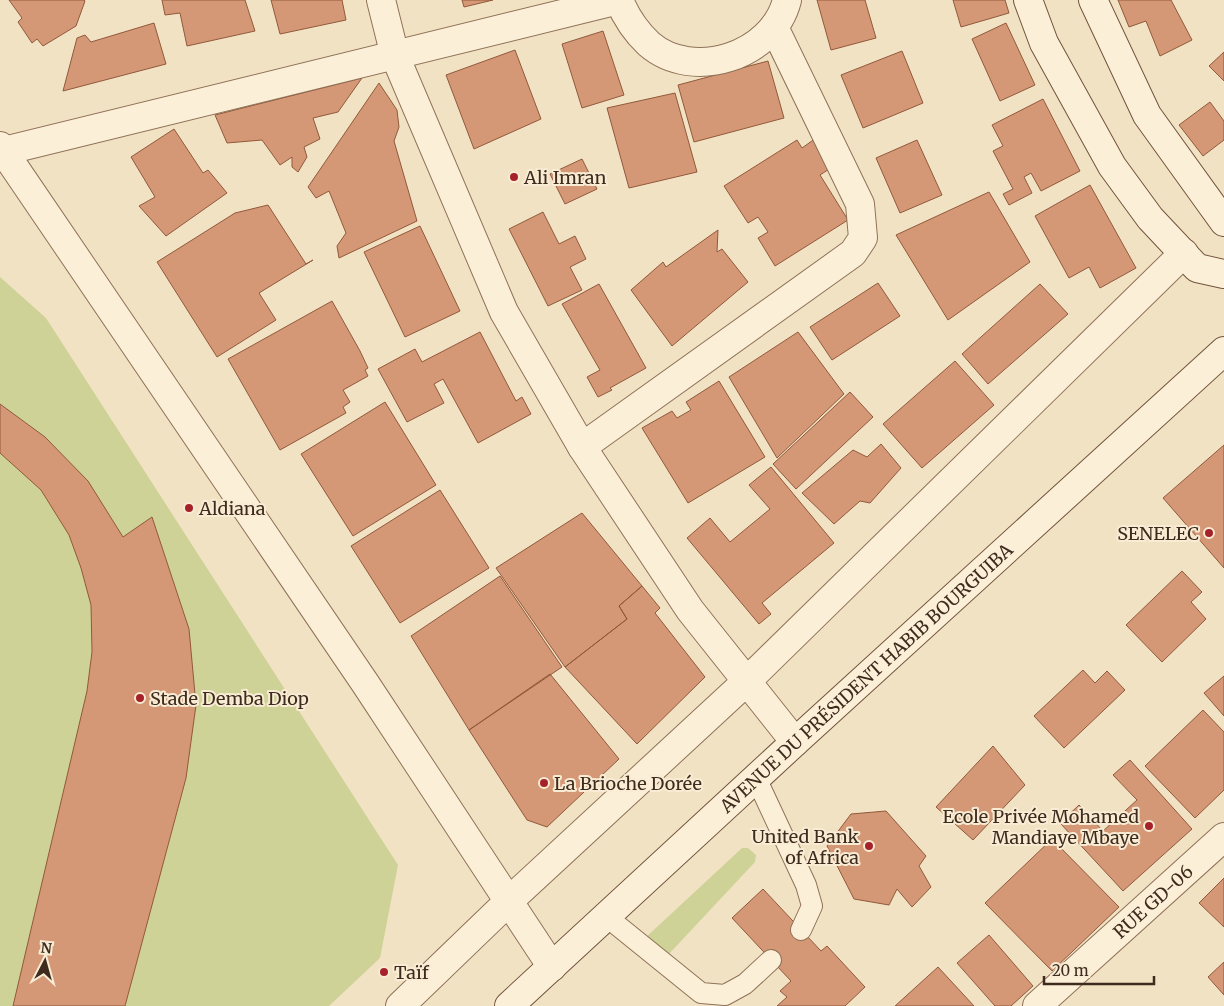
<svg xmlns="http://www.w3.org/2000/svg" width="1224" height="1006" viewBox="0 0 1224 1006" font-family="Merriweather,serif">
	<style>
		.garden { fill: #ced296 }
		.building { fill: #d49876; stroke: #91593b }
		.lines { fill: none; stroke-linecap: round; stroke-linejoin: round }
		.lane-casing { stroke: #8f7258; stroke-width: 22 }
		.street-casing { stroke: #8f7258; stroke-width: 30 }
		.secondary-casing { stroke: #71533b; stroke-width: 30 }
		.lane { stroke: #fcefd8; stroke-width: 20 }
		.street { stroke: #fcefd8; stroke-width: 28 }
		.secondary { stroke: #fcefd8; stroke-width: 28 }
		.poi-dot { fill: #a5222a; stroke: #f9ecd4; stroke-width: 2 }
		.labels { text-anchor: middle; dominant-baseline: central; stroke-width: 4; stroke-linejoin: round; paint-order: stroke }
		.poi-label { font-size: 18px; fill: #3e2b1d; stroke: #f9ecd4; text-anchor: start }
		.street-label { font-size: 18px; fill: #3e2b1d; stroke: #f9ecd4 }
	</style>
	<rect width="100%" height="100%" fill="#f2e2c4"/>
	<path class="garden" d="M 0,277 L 46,318 L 398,865 L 380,958 L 329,1006 L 0,1006 Z
		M 742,848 L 748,848 L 756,855 L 755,862 L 668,955 L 644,939 Z"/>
	<path class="building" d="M 9,0 L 84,0 L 85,1 L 76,26 L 43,46 L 37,39 L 32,43 L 18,22 L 22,18 Z
		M 162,0 L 245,0 L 255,31 L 187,46 L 180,13 L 165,15 Z
		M 271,0 L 342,0 L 346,20 L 280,34 Z
		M 462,0 L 493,0 L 464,7 Z
		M 817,0 L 865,0 L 876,38 L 831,50 Z
		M 953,0 L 1005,0 L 1009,13 L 961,27 Z
		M 1118,0 L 1171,0 L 1192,40 L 1160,56 L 1146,21 L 1129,27 Z
		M 154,23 L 166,64 L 63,91 L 77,38 L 85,35 L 91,42 Z
		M 1006,23 L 1035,85 L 1000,101 L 972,39 Z
		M 603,31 L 624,95 L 582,108 L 562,44 Z
		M 515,50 L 541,119 L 474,149 L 446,75 Z
		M 902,51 L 923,103 L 863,128 L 841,75 Z
		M 1224,52 L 1224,81 L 1209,66 Z
		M 768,61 L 784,118 L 694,142 L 678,85 Z
		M 362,78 L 338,112 L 313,118 L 320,139 L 304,147 L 307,157 L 298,172 L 292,167 L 292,157 L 280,165 L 262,140 L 227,143 L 215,115 Z
		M 379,83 L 397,110 L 399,127 L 394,141 L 417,221 L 339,258 L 337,246 L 346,233 L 329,191 L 316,198 L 308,187 Z
		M 675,93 L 697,172 L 629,188 L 607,108 Z
		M 1043,99 L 1080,171 L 1041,191 L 1031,173 L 1024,177 L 1032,193 L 1009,205 L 1003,194 L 1013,189 L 993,151 L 1003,146 L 992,125 Z
		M 1210,102 L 1224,121 L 1224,140 L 1203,156 L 1179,125 Z
		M 174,129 L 203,173 L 208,170 L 227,193 L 166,236 L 139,206 L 155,197 L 131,157 Z
		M 816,138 L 834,166 L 820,175 L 848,220 L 775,266 L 758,238 L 768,232 L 758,217 L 748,223 L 724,186 L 797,140 L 802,148 Z
		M 917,140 L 942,195 L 900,213 L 876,158 Z
		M 582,159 L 597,189 L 565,204 L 550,174 Z
		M 1090,185 L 1136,268 L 1100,288 L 1089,267 L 1069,278 L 1035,216 Z
		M 989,192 L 1030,262 L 948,320 L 896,235 Z
		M 268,205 L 306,264 L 313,260 L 259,293 L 276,320 L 217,357 L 157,262 L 235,213 Z
		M 543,212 L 559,244 L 575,236 L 586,259 L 570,267 L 582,290 L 548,306 L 509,229 Z
		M 420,226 L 460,311 L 405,337 L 364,252 Z
		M 718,230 L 717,252 L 722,249 L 748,282 L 672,346 L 631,290 L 663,262 L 666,267 Z
		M 878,283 L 900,316 L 832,360 L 810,327 Z
		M 599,284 L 646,368 L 610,388 L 612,390 L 598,397 L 587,377 L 600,370 L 562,304 Z
		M 1040,284 L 1068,314 L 988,384 L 962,354 Z
		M 332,301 L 360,351 L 368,368 L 365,370 L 368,376 L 343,390 L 350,402 L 343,407 L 346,413 L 280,450 L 228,359 Z
		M 480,332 L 516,401 L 522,397 L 531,414 L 478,443 L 443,379 L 434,384 L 444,403 L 407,422 L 378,369 L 415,349 L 422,362 Z
		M 798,332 L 844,394 L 777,458 L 729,377 Z
		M 955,361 L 994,405 L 922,468 L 883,424 Z
		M 719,381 L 765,457 L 688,503 L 642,428 L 672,411 L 677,418 L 691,410 L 686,402 Z
		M 850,392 L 873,417 L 796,489 L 773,464 Z
		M 385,402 L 436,485 L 353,536 L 301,454 Z
		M 0,404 L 45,437 L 88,481 L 123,537 L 152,517 L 189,629 L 196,705 L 186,778 L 125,1006 L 13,1006 L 87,691 L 92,652 L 91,605 L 81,568 L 69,535 L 41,490 L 0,453 Z
		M 881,444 L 901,468 L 870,503 L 860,501 L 834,524 L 802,493 L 853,450 L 867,457 Z
		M 1224,445 L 1224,568 L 1163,498 Z
		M 771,467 L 834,543 L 762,603 L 771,614 L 759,624 L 687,538 L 710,518 L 730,542 L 770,509 L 749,485 Z
		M 440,490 L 489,568 L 400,623 L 351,546 Z
		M 582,513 L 642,586 L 619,606 L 627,619 L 565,667 L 496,568 Z
		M 1182,571 L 1202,592 L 1191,602 L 1206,619 L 1162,662 L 1126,625 Z
		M 500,576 L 562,667 L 469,730 L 411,636 Z
		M 642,586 L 660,608 L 655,613 L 705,677 L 637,744 L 565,667 L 627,619 L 619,606 Z
		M 1083,670 L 1095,683 L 1107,671 L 1125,690 L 1064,748 L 1034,716 Z
		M 550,674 L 619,759 L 547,827 L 527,820 L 469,730 Z
		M 1224,676 L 1224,716 L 1204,693 Z
		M 1203,710 L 1224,732 L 1224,790 L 1195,818 L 1145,766 Z
		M 993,746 L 1025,785 L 973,840 L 936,807 Z
		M 1130,760 L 1192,829 L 1123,891 L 1060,823 L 1079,805 L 1103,831 L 1137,800 L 1113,775 Z
		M 886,811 L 926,856 L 919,866 L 931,887 L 912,907 L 897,889 L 889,905 L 854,899 L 827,846 L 851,814 Z
		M 1052,839 L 1119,907 L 1052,971 L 985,903 Z
		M 1224,878 L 1224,927 L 1199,903 Z
		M 763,889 L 821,951 L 827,946 L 865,987 L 845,1006 L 777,1006 L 787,997 L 780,991 L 791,981 L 732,918 Z
		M 989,935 L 1033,986 L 1011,1006 L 995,1006 L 957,963 Z
		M 1224,962 L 1224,995 L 1208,977 Z
		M 938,967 L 974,1006 L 895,1006 Z"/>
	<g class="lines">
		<defs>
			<path id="lane" d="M 756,778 L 806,885 L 812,906 L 801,930
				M 607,917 L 701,993 L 725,995 L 745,984 L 771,960"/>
			<g id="street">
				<path d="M 381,0 L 395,56 L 504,312 L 582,447 L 690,610 L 795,742"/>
				<path d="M 619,0 C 626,17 635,31 649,44 C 693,82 773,56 787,0"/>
				<path d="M 0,146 L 365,683 L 552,967"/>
				<path d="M 0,152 L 619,0"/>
				<path d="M 582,447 L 853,253 L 863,238 L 860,204 L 774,27"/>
				<path d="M 400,1006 L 509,901 L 747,681 L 1184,253"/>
				<path id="s1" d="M 1037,1006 L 1224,837"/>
			</g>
			<g id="secondary">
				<path d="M 1028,0 L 1044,43 L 1112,166 L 1150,218 L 1197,268 L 1224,274"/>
				<path d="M 1093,0 L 1147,115 L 1224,222"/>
				<path id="s2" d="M 509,1006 L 795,742 L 1224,351"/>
			</g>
		</defs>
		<use href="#lane" class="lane-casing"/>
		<use href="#street" class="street-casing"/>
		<use href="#secondary" class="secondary-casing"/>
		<use href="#lane" class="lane"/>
		<use href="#street" class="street"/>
		<use href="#secondary" class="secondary"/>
	</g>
	<g class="poi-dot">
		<circle cx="514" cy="177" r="5"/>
		<circle cx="189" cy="508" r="5"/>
		<circle cx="1209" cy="533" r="5"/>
		<circle cx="140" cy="698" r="5"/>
		<circle cx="544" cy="783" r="5"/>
		<circle cx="1149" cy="826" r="5"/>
		<circle cx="869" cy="846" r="5"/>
		<circle cx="384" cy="972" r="5"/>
	</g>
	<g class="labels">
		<g class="poi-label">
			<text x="524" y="177">Ali Imran</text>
			<text x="199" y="508">Aldiana</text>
			<text x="1199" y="533" text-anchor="end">SENELEC</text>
			<text x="150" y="698">Stade Demba Diop</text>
			<text x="554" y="783">La Brioche Dorée</text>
			<text x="1139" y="816" text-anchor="end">Ecole Privée Mohamed<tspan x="1139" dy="21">Mandiaye Mbaye</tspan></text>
			<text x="859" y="836" text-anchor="end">United Bank<tspan x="859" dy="21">of Africa</tspan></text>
			<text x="394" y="972">Taïf</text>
		</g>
		<g class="street-label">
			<text stroke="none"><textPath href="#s2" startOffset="485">AVENUE DU PRÉSIDENT HABIB BOURGUIBA</textPath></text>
			<text stroke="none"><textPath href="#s1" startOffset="156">RUE GD-06</textPath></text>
		</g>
	</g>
	<g transform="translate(45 961) rotate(6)" stroke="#f9ecd4" stroke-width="4" paint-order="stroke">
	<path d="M0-4L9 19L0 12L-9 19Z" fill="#3e2b1d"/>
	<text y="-8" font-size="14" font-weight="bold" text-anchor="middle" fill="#3e2b1d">N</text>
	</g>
	<path d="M1044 976v8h110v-8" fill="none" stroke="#3e2b1d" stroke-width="2.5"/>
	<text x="1052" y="976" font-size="15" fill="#3e2b1d" stroke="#f9ecd4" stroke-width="4" paint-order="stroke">20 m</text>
</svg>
